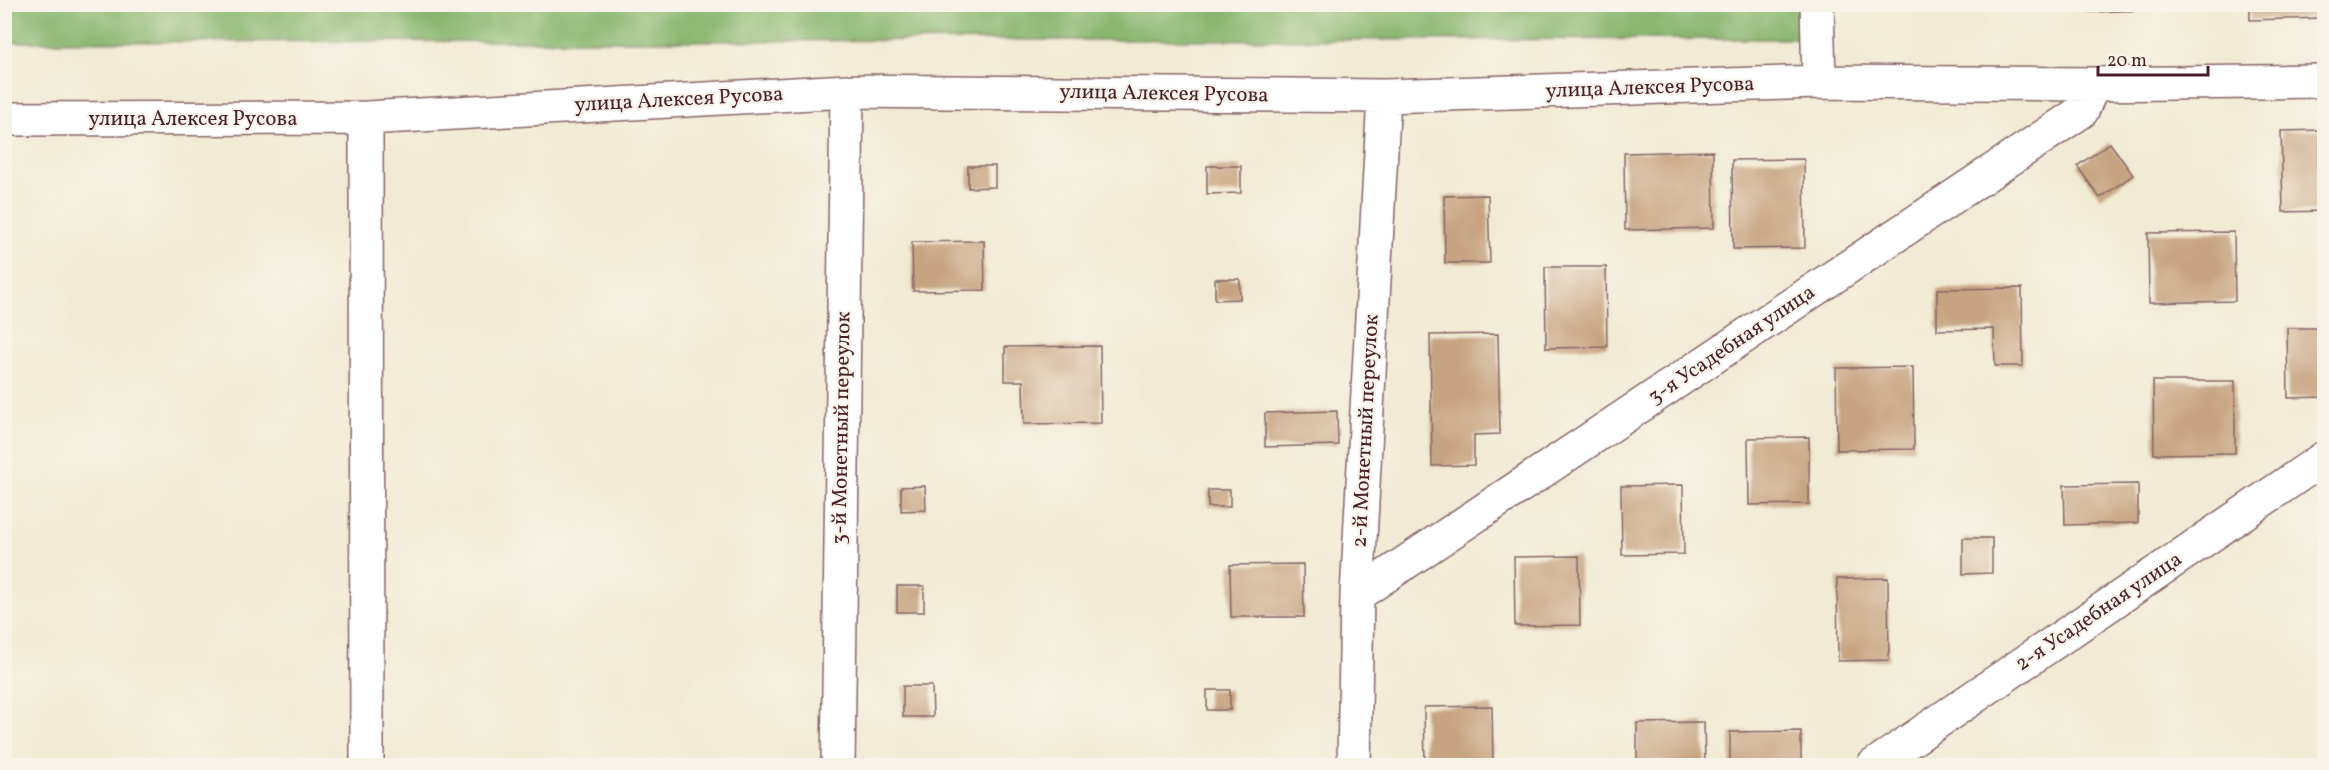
<svg xmlns="http://www.w3.org/2000/svg" width="2329" height="770" viewBox="0 0 2329 770" font-family="Vollkorn,serif">
	<style>
		.forest { fill: #8ab66e; stroke: #6a6a4c; stroke-width: 1.5 }
		.building { fill: #c7a481 }
		.lines { fill: none; stroke-linecap: round; stroke-linejoin: round }
		.minor-casing { stroke: #846666; stroke-width: 36 }
		.minor { stroke: #fff; stroke-width: 33 }
		.labels { text-anchor: middle; dominant-baseline: central; stroke-width: 4.5; stroke-linejoin: round; paint-order: stroke }
		.street-label { font-size: 21px; fill: #4a1f2b; stroke: #f7f3e8 }
	</style>
	<rect width="100%" height="100%" fill="#f7f3e8"/>
	<filter id="ink" filterUnits="userSpaceOnUse"><feTurbulence type="fractalNoise" baseFrequency=".0167" numOctaves="2"/><feDisplacementMap in="SourceGraphic" scale="12" xChannelSelector="R" yChannelSelector="G"/><feConvolveMatrix kernelMatrix="1 2 1 2 8 2 1 2 1" color-interpolation-filters="sRGB"/></filter>
	<filter id="wash" filterUnits="userSpaceOnUse"><feTurbulence type="fractalNoise" baseFrequency=".008" numOctaves="4" result="noise"/><feDisplacementMap in="SourceGraphic" scale="24" xChannelSelector="R" yChannelSelector="G"/><feGaussianBlur stdDeviation="1.35" result="paint"/><feColorMatrix in="noise" values="0 0 0 0 0 0 0 0 0 0 0 0 0 0 0 0 0 1.4 0 .05"/><feComposite in="paint" operator="in"/></filter>
	<g filter="url(#wash)">
		<rect width="100%" height="100%" fill="#f1ead4"/>
		<path class="forest" d="M 1800,4 L 1803,39 L 5,42 L 4,5 Z"/>
		<g id="blocks">
			<path class="building" d="M 2089,4 L 2151,4 L 2151,10 L 2089,12 Z
				M 2250,4 L 2324,4 L 2324,18 L 2250,20 Z
				M 2324,130 L 2324,211 L 2283,212 L 2281,131 Z
				M 2110,143 L 2133,175 L 2100,198 L 2077,166 Z
				M 1713,151 L 1714,228 L 1625,230 L 1624,153 Z
				M 1804,159 L 1805,248 L 1733,249 L 1732,160 Z
				M 968,166 L 995,166 L 995,187 L 968,188 Z
				M 1207,166 L 1241,166 L 1241,193 L 1207,194 Z
				M 1488,195 L 1490,263 L 1445,263 L 1444,196 Z
				M 2234,232 L 2235,301 L 2149,303 L 2148,233 Z
				M 984,241 L 985,290 L 913,291 L 912,242 Z
				M 1545,267 L 1606,267 L 1607,347 L 1546,348 Z
				M 1215,279 L 1240,279 L 1240,299 L 1215,300 Z
				M 2022,288 L 2023,366 L 1995,366 L 1994,329 L 1937,330 L 1937,289 Z
				M 2287,328 L 2324,328 L 2324,397 L 2288,398 Z
				M 1498,334 L 1500,434 L 1474,435 L 1474,465 L 1432,466 L 1430,335 Z
				M 1100,346 L 1101,423 L 1024,424 L 1023,381 L 1005,381 L 1005,347 Z
				M 1913,367 L 1914,449 L 1837,450 L 1836,368 Z
				M 2153,381 L 2235,381 L 2235,453 L 2154,454 Z
				M 1337,411 L 1338,445 L 1265,447 L 1265,413 Z
				M 1809,437 L 1809,504 L 1749,505 L 1748,438 Z
				M 2138,484 L 2138,523 L 2065,525 L 2064,485 Z
				M 1683,485 L 1684,554 L 1622,555 L 1621,486 Z
				M 925,486 L 926,510 L 901,511 L 901,487 Z
				M 1208,490 L 1230,490 L 1230,507 L 1208,507 Z
				M 1963,538 L 1992,538 L 1992,573 L 1963,574 Z
				M 1579,556 L 1580,625 L 1515,626 L 1514,557 Z
				M 1303,564 L 1304,617 L 1231,617 L 1230,565 Z
				M 1888,578 L 1889,660 L 1838,661 L 1837,579 Z
				M 897,586 L 924,586 L 924,612 L 897,612 Z
				M 903,686 L 932,686 L 933,717 L 903,717 Z
				M 1207,690 L 1230,690 L 1230,710 L 1207,710 Z
				M 1492,706 L 1493,765 L 1425,765 L 1424,707 Z
				M 1704,722 L 1705,765 L 1661,765 L 1661,761 L 1637,761 L 1637,723 Z
				M 1801,731 L 1801,765 L 1730,765 L 1730,732 Z"/>
		</g>
	</g>
	<g filter="url(#ink)">
		<use href="#blocks" fill-opacity="0" stroke="#846666" stroke-width="1.5"/>
		<g class="lines">
			<defs>
				<path id="minor" d="M 1817,4 L 1819,82
					M 366,118 L 367,766
					M 4,119 L 366,118 L 847,91 L 1384,96 L 1819,82 L 2093,84 L 2324,81
					M 1357,595 L 2082,111 L 2093,84
					M 838,766 L 847,91
					M 1354,766 L 1357,595 L 1384,96
					M 1873,766 L 2324,458"/>
			</defs>
			<use href="#minor" class="minor-casing"/>
			<use href="#minor" class="minor"/>
		</g>
	</g>
	<g class="labels">
		<g class="street-label">
			<text transform="translate(1650 88) rotate(-2)">улица Алексея Русова</text>
			<text transform="translate(1164 94) rotate(1)">улица Алексея Русова</text>
			<text transform="translate(679 100) rotate(-3)">улица Алексея Русова</text>
			<text x="193" y="119">улица Алексея Русова</text>
			<text transform="translate(1732 345) rotate(-34)">3-я Усадебная улица</text>
			<text transform="translate(842 428) rotate(-89)">3-й Монетный переулок</text>
			<text transform="translate(1366 431) rotate(-87)">2-й Монетный переулок</text>
			<text transform="translate(2099 612) rotate(-34)">2-я Усадебная улица</text>
		</g>
	</g>
	<rect width="2329" height="770" fill="none" stroke="#f7f3e8" stroke-width="24"/>
	<path d="M2098 66v9h110v-9" fill="none" stroke="#4a1f2b" stroke-width="3"/>
	<text x="2107" y="66" font-size="18" fill="#4a1f2b" stroke="#f7f3e8" stroke-width="4.5" paint-order="stroke">20 m</text>
</svg>
